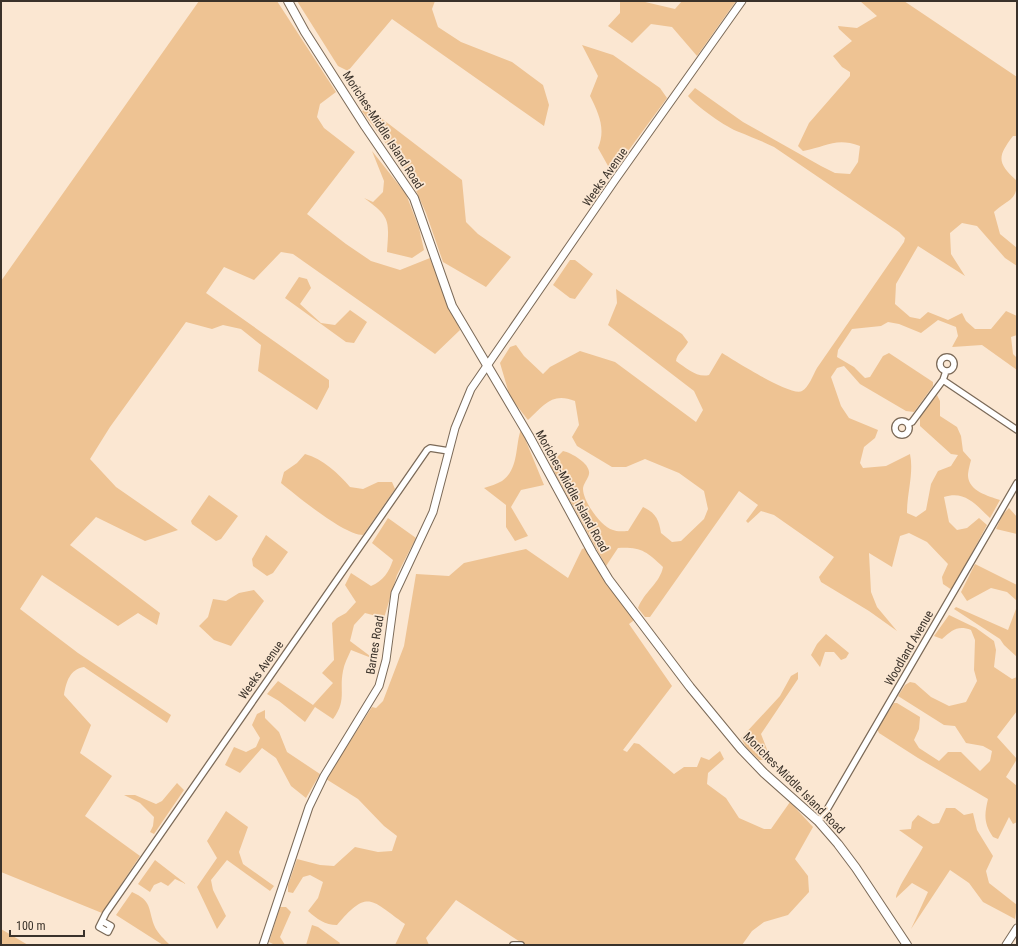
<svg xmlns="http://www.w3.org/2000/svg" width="1018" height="946" viewBox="0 0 1018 946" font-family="'Roboto Condensed',sans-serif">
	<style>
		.green { fill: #eec393 }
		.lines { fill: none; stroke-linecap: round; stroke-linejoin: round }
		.minor-casing { stroke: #7b6a58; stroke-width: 8 }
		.tertiary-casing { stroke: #7b6a58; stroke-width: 9 }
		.secondary-casing { stroke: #7b6a58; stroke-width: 10 }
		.minor { stroke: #fff; stroke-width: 5.5 }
		.tertiary { stroke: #fff; stroke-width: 7 }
		.secondary { stroke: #fff; stroke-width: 8 }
		.labels { text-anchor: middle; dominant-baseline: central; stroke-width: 3.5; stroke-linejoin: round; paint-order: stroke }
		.street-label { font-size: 12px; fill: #3a322a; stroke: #fbe7d2 }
	</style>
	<rect width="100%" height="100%" fill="#fbe7d2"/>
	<path class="green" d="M 199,1 L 277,1 L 336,92 L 320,104 L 317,117 L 324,128 L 355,152 L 307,214 L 346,244 L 371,261 L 400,270 L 430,258 L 460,330 L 435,354 L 293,254 L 281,252 L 254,280 L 224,267 L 206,293 L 329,380 L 329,387 L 317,410 L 258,371 L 261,345 L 241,329 L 223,325 L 212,329 L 186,322 L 110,427 L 90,459 L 116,487 L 178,530 L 145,541 L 96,517 L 70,545 L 160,613 L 157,625 L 138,613 L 118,626 L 42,575 L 20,609 L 78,653 L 171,715 L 167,723 L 84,667 C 70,669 66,682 64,695 L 91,725 L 80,753 L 112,776 L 85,816 L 140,856 L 102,913 L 1,872 L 1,281 Z
		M 297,1 L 435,1 L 432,9 L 438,27 L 461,42 L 512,62 L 543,85 L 549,105 L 544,126 L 392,19 L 348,71 L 338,66 Z
		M 620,1 L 641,1 L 675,9 L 682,1 L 736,1 L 697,56 L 672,27 L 651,24 L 632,43 L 608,26 L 620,13 Z
		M 860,1 L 904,1 L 1017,77 L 1017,136 L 1013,136 C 997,157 997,163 1017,181 C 1017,201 1008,199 994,212 L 1000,234 L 1017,248 L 1017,266 L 1005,258 L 977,226 L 962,223 L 950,233 L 951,254 L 965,276 L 918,246 L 896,284 L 895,304 L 910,317 L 920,319 L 928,312 L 948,320 L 962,313 L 966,321 L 975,329 L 991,329 L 1006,311 L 1017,316 L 1017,335 L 1011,337 L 1013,354 L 1017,358 L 1017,370 L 982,345 L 952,347 L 958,336 L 956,327 L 938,320 L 921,333 L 899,324 L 888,322 L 881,326 L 852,329 L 838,350 L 837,357 L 854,367 L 865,378 L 870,377 L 883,356 L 889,353 L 933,382 L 933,386 L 914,412 L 906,411 L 860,384 L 844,366 L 837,368 L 831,377 L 841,406 L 849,418 L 878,430 L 875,438 L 864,447 L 860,463 L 863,468 L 886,466 L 910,454 C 914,473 907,493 907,513 L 916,517 L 926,510 L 931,484 L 938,471 L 951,466 L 958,455 L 951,454 L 920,426 L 920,417 L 937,395 L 940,401 L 940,416 L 957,427 L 961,436 L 963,451 L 971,460 C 970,464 968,471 968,476 C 969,491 988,496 1000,500 L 990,518 C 976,505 965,490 944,497 L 949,522 L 957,530 L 967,528 L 979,518 L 987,525 L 952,590 L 943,584 L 942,577 L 948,564 L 927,542 L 909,533 L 900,536 L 892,567 L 869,553 L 871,592 L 877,607 L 897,631 L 869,611 L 821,582 L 819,577 L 834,557 L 774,515 L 761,511 L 748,523 L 746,521 L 758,505 L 739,491 L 650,617 L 645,617 L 638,608 C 644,592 660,583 663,567 C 646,551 641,547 618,548 L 606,566 L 551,466 L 552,462 L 563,451 C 572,453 591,464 589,474 C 588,479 583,484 583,489 C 583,501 601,527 613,530 C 617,532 624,531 628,531 L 643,507 C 656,513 659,520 661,533 L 672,542 L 681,541 L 704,519 L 708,509 L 704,491 L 679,473 L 645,459 L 626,467 L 612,467 L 577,446 L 572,437 L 579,425 L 575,401 C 552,392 544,405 528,420 L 510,397 L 500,363 L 510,347 L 516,345 L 524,356 L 543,374 L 550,367 L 580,351 L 615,362 L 696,422 L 703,410 L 694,391 L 608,325 L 617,303 L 616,289 L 682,334 L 688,342 C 684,350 677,353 676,361 C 686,368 697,378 709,375 L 722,353 C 734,360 791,397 802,391 C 809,387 813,375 817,368 L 904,242 L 905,238 L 899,232 L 774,147 C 762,141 751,137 739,132 C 727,128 696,106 688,96 L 695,88 L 743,122 L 821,166 L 835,173 L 850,174 L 858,162 L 860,146 C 835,137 827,147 803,151 L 798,146 L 809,123 L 850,76 L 850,72 L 842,67 L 833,56 L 852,41 L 839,29 L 838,26 L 857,28 L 877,16 Z
		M 582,45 L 613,55 L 660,88 L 667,98 L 612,173 L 598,148 C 606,129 599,114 590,96 L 598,76 Z
		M 368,108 L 462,180 L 466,222 L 478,234 L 511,257 L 486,287 L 443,262 L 426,213 L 409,175 L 362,111 Z
		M 372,151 L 406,194 L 419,228 L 424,250 L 412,258 L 387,252 C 389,221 391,217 364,198 L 373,202 L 383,192 L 384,181 Z
		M 570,260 L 575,260 L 593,274 L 575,299 L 570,298 L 553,285 Z
		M 299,277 L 307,279 L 311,288 L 300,304 L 321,323 L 335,325 L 350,310 L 367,322 L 354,343 L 346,342 L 285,298 Z
		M 521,429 L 544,485 L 521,490 L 511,507 L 528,536 L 515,541 L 506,527 L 506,505 L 484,488 C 490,486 497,484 502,481 C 519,469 515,446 521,429 Z
		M 305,454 C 323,459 338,473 350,487 L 363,489 L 378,482 L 392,482 L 395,489 L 363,535 C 344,535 297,496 281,483 L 284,472 L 297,463 Z
		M 209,495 L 238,516 L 221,539 L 216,541 L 192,524 L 191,521 Z
		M 1009,508 L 1017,517 L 1017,534 L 996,529 L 1003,514 Z
		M 388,518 L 416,538 L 397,575 L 384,618 L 365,613 L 354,625 L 350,641 L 374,659 L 351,650 C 348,657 344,664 343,671 C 339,691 347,700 333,719 L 315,707 L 305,722 L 279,701 L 267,694 L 278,681 L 313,705 L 333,683 L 322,673 L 334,660 L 332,623 L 337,618 L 346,613 L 356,602 L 345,585 L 351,573 L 371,586 C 383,581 389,572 393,560 L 372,543 Z
		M 266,535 L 288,552 L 273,573 L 267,576 L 253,566 L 252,559 Z
		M 585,548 L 607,585 L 633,615 L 633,621 L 629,624 L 672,686 L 623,750 L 627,752 L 634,743 L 639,744 L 674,774 L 684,767 L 697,767 L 701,757 L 709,760 L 720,751 L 724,759 L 708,773 L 707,784 L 726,798 L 739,818 L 764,829 L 771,829 L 790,802 L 813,827 L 795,859 L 808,876 L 809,892 L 788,915 L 764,922 L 752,931 L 742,945 L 525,945 L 456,900 L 426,938 L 429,945 L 395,945 L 405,924 C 371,900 368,888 337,925 C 325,925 317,919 308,911 L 318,898 L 323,882 L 310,875 L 303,877 L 293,893 L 288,892 L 288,885 L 297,859 L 320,865 L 334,866 L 355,847 L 378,852 L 392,851 L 397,836 L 384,826 L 358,799 L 326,779 L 372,707 L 376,708 L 383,701 L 404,646 L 416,574 L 449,576 L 464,563 L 526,549 L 568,578 L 582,549 Z
		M 975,564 L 1017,585 L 1017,657 L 1004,645 L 1000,639 L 954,609 L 956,607 L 1008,630 L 1016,609 L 1016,600 L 1007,592 L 991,588 L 967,601 L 961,592 Z
		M 254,590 L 264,601 L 231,646 L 214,640 L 199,626 L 208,617 L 213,599 L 226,601 L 239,593 Z
		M 949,615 L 976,628 L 994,641 L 996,650 L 994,667 L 1012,679 L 1017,677 L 1017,711 L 997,737 L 1017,759 L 1006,777 L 1017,786 L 1017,822 L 1013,824 L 1009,817 L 998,839 L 993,837 C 984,823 984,816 988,799 L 918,758 L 879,733 L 877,729 L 894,703 L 897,703 L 920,717 L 919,729 L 914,740 L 919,748 L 939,761 L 948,752 L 961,752 L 980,771 L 990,761 L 992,751 L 983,746 L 966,743 L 955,726 L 944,725 L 898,696 L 905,685 L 910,682 L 915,683 L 931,697 L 949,706 L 966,702 L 977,681 L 974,670 L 975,640 L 971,630 C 958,625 952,630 942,639 L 934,636 Z
		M 826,634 L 849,653 L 846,658 L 841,660 L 834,652 L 825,652 L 820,667 L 811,655 L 817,644 Z
		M 798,672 L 798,679 L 761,734 L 771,760 L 759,760 L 746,747 L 741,738 L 780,696 L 791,676 Z
		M 265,710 L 265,718 L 279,732 L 287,752 L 320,774 L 306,798 L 291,786 L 276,758 L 262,748 L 240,773 L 225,765 L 234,747 L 246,752 L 256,747 L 260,738 L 252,725 L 257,714 Z
		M 177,783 L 184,790 L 154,834 L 150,832 L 153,826 L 154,817 L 140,803 L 124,795 L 135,795 L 156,804 L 162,801 Z
		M 946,808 L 955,808 L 964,815 L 973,813 L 977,830 L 993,856 L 986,871 L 989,883 L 1017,905 L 1015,919 L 983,902 L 969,883 L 950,870 L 911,929 L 928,892 L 912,883 L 896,898 C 896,889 917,859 923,847 L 899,830 L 911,829 L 912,822 L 918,815 L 933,824 L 939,823 Z
		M 226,811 L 248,827 L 239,852 L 243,864 L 274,886 L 270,891 L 227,860 L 211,880 L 213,890 L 226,916 L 217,929 L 197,887 L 217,858 L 207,841 Z
		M 155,860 L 186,884 L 175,879 L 168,886 L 161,882 L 154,885 L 150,892 L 138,884 Z
		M 132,892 C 152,901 148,908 154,925 C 157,933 165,940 170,945 L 163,945 L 116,915 Z
		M 280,907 L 286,907 L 291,912 L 280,937 L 285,945 L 275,945 L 269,942 Z
		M 312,925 L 318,927 L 340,943 L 339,945 L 306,945 Z
		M 1,929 L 28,945 L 1,945 Z"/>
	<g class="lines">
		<defs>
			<path id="minor" d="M940 364a7 7 0 1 1 14 0a7 7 0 1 1-14 0Z
				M 943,380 L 1017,430
				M895 428a7 7 0 1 1 14 0a7 7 0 1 1-14 0Z
				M 908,424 L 912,422 L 943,380 L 946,371
				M 818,821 L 825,813 L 1017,483
				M 102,921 L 111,926 L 108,932 L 99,927 L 106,913 L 427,450 L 430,448 L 449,451
				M 513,945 L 521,945"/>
			<path id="tertiary" d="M 263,945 L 309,807 L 324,776 L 379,686 L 386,660 L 395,593 L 433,512 L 455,428 L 471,389 L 615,180 L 742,1
				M 1006,945 L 1017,928"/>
			<path id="secondary" d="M 288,1 L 305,32 L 365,126 L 414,198 L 452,306 L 529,436 L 592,552 L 609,580 L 690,687 L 741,749 L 764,773 L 818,821 L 838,844 L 856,868 L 907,945"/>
		</defs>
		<use href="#minor" class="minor-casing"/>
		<use href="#tertiary" class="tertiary-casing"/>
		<use href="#secondary" class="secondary-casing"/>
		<use href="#minor" class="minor"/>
		<use href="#tertiary" class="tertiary"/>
		<use href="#secondary" class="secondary"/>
	</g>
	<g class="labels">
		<g class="street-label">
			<text transform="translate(383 130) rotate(57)">Moriches-Middle Island Road</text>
			<text transform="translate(605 177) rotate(-55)">Weeks Avenue</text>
			<text transform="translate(572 491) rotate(61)">Moriches-Middle Island Road</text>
			<text transform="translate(375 645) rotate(-81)">Barnes Road</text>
			<text transform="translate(909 648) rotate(-60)">Woodland Avenue</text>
			<text transform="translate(261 670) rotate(-55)">Weeks Avenue</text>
			<text transform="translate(794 783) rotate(45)">Moriches-Middle Island Road</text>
		</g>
	</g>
	<rect width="1018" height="946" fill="none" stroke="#3a322a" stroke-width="4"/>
	<path d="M10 930v6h74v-6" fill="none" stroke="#3a322a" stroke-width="2"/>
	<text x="16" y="930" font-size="12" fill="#3a322a" stroke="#fbe7d2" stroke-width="3" paint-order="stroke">100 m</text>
</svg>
